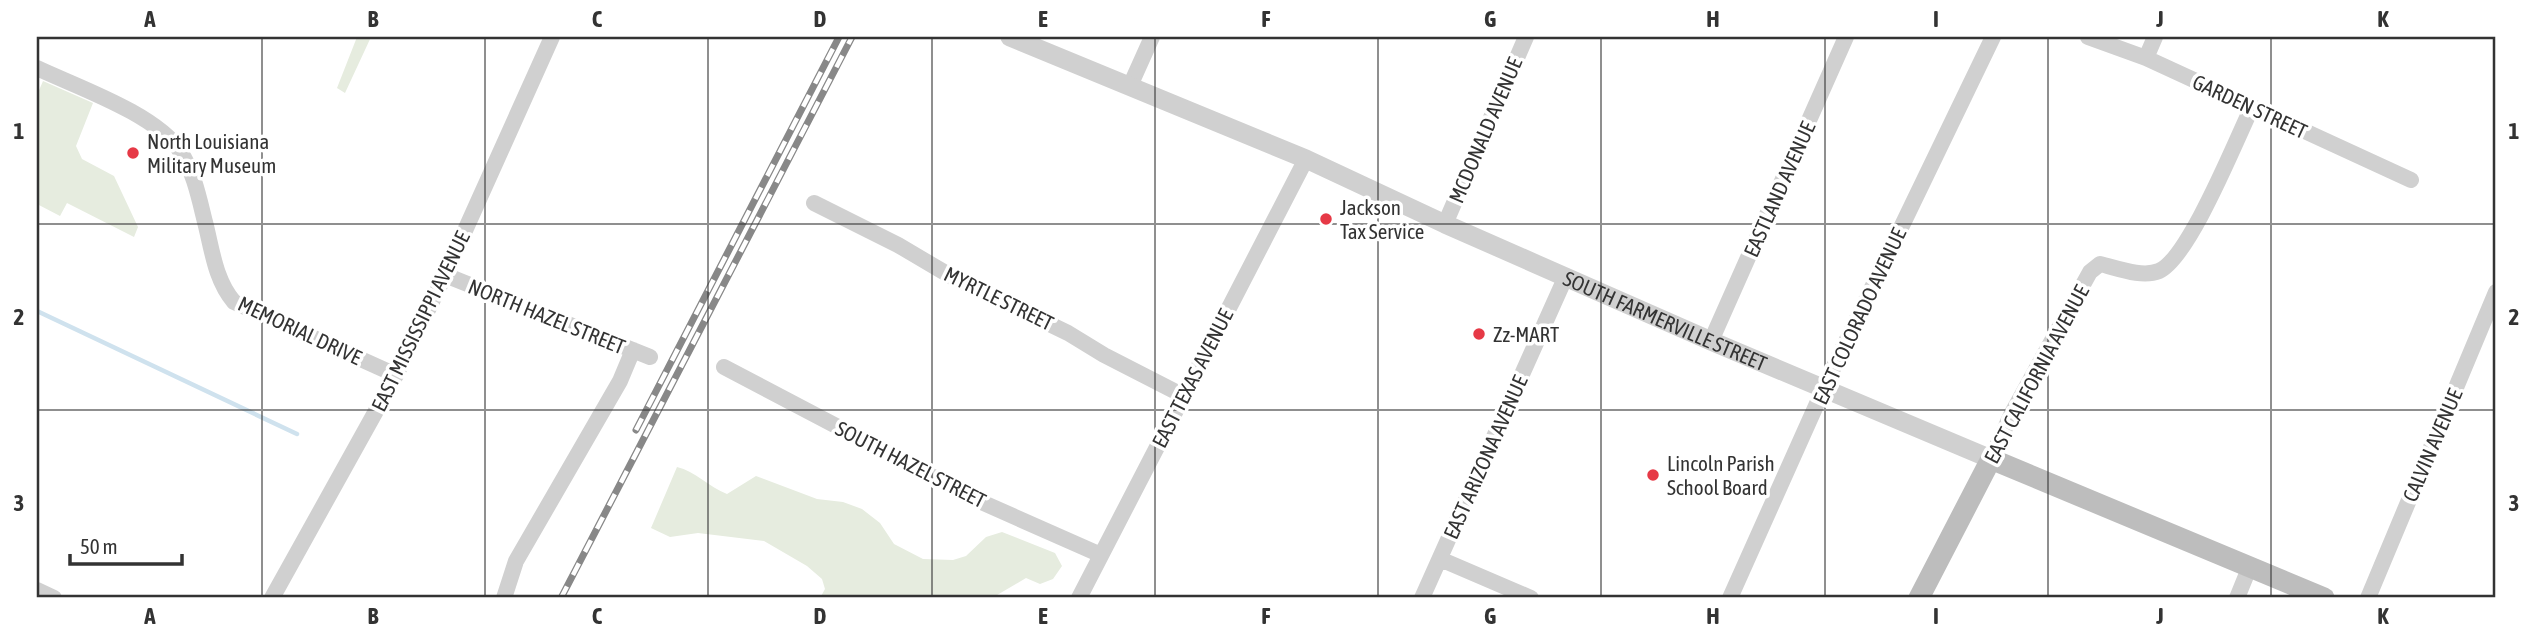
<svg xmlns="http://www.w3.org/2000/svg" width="2533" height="635" viewBox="0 0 2533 635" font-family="'Asap Condensed',sans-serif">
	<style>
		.green { fill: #e6ecdf }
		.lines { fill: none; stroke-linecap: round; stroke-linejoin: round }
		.stream { stroke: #cfe2ee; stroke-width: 4.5 }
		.minor { stroke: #d0d0d0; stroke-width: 16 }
		.tertiary { stroke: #d0d0d0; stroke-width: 19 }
		.secondary { stroke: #bdbdbd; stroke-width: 21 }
		.rail-casing { stroke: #888; stroke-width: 7 }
		.rail { stroke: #fff; stroke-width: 4.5; stroke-dasharray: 13; stroke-linecap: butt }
		.grid { fill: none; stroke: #333; stroke-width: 2; stroke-opacity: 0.55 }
		.poi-dot { fill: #e63946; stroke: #fff; stroke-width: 2.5 }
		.labels { text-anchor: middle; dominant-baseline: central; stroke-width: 7; stroke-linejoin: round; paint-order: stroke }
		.street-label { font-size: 21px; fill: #333; stroke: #fff }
		.poi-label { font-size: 21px; fill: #333; stroke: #fff; text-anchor: start }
		.neatline { fill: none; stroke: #333; stroke-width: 2.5 }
		.grid-label { font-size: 23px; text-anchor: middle; font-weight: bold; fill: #333 }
	</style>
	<rect width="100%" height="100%" fill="#fff"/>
	<path class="green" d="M 357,37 L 371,37 L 345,93 L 337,88 Z
		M 43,81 L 93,103 L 76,146 L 82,159 L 114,176 L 138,227 L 134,237 L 67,203 L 60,216 L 37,204 L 37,95 Z
		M 677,467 C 695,471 709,487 727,494 L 756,476 L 817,499 L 843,502 L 862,509 L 880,523 L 894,544 L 923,559 L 953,560 L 966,556 L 986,537 L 1002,532 L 1055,553 L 1062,566 L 1053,579 L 1040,584 L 1026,578 L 992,598 L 820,598 L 825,589 L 822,579 L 807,566 L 764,541 L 698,533 L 670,537 L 651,528 Z"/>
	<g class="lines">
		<path class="stream" d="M 37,311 L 297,434"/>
		<path class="minor" d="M 2088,37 L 2146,58 L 2411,180
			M 2146,58 L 2155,37
			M 37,68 C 77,87 156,114 180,151 C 194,172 199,198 205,222 C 212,249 215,280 234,302 L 396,375
			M 1130,86 L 1152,37
			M 814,203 L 898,245 L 954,278 L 1068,333 L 1104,355 L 1182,395
			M 1445,224 L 1526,37
			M 445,275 L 650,357
			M 1711,341 L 1846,37
			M 724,367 L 979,501 L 1101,555
			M 1991,459 L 2012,413 L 2090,272 L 2100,264 C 2117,268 2142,278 2159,271 C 2189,258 2236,140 2252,107
			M 1440,559 L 1531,598
			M 37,590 L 54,598
			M 272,598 L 396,375 L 445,275 L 552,37
			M 504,598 L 516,561 L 620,381 L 633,350
			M 1079,598 L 1306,159
			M 1422,598 L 1566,276
			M 1730,598 L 1828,379 L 1993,37
			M 2237,598 L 2250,566
			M 2368,598 L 2496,292"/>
		<path class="tertiary" id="s1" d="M 1010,37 L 1306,159 L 1445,224 L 1711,341 L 1991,459"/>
		<path class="secondary" d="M 1919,598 L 1991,459 L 2324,598"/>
		<defs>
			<path id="rail" d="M 636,430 L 839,37
				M 561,598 L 852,37"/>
		</defs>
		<use href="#rail" class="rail-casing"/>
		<use href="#rail" class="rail"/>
	</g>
	<path class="grid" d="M 262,37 L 262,598M 485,37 L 485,598M 708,37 L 708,598M 932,37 L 932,598M 1155,37 L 1155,598M 1378,37 L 1378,598M 1601,37 L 1601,598M 1825,37 L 1825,598M 2048,37 L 2048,598M 2271,37 L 2271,598M 37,224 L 2496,224M 37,410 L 2496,410"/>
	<g class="poi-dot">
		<circle cx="133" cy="153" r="7"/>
		<circle cx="1326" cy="219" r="7"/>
		<circle cx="1479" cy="334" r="7"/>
		<circle cx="1653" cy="475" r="7"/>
	</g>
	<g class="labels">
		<g class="street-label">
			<text transform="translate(2250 106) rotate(25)">GARDEN STREET</text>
			<text transform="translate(1485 130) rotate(-67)">MCDONALD AVENUE</text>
			<text transform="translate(1779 189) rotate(-66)">EASTLAND AVENUE</text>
			<text transform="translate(999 298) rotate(26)">MYRTLE STREET</text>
			<text transform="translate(547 316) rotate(22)">NORTH HAZEL STREET</text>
			<text transform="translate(1859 316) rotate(-65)">EAST COLORADO AVENUE</text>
			<text transform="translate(420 321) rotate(-64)">EAST MISSISSIPPI AVENUE</text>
			<text stroke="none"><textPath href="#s1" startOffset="714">SOUTH FARMERVILLE STREET</textPath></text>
			<text transform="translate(300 330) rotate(25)">MEMORIAL DRIVE</text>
			<text transform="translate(2036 374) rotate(-62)">EAST CALIFORNIA AVENUE</text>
			<text transform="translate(1192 378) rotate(-63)">EAST TEXAS AVENUE</text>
			<text transform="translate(2432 445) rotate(-67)">CALVIN AVENUE</text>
			<text transform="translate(1485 457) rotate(-66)">EAST ARIZONA AVENUE</text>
			<text transform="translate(911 464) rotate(27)">SOUTH HAZEL STREET</text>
		</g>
		<g class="poi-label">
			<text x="147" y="141">North Louisiana<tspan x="147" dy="24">Military Museum</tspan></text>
			<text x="1340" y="207">Jackson<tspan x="1340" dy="24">Tax Service</tspan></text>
			<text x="1493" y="334">Zz-MART</text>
			<text x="1667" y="463">Lincoln Parish<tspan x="1667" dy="24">School Board</tspan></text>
		</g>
	</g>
	<rect width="2533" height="635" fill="none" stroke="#ffffff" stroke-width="77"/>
	<path d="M70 554v10h112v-10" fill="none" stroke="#333333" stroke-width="3.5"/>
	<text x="80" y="554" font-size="21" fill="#333333" stroke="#ffffff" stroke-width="5" paint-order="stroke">50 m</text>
	<rect x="38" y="38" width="2456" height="558" class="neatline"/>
	<g class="grid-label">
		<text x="150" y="27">A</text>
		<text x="373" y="27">B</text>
		<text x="597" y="27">C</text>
		<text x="820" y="27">D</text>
		<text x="1043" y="27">E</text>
		<text x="1266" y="27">F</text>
		<text x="1490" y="27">G</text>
		<text x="1713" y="27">H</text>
		<text x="1936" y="27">I</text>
		<text x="2160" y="27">J</text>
		<text x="2383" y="27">K</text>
		<text x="19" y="139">1</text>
		<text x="2514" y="139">1</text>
		<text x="19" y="325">2</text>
		<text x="2514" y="325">2</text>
		<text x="19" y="511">3</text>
		<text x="2514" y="511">3</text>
		<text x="150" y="624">A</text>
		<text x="373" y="624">B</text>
		<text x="597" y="624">C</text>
		<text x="820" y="624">D</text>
		<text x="1043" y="624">E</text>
		<text x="1266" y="624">F</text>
		<text x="1490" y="624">G</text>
		<text x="1713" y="624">H</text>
		<text x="1936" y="624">I</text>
		<text x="2160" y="624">J</text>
		<text x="2383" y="624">K</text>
	</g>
</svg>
